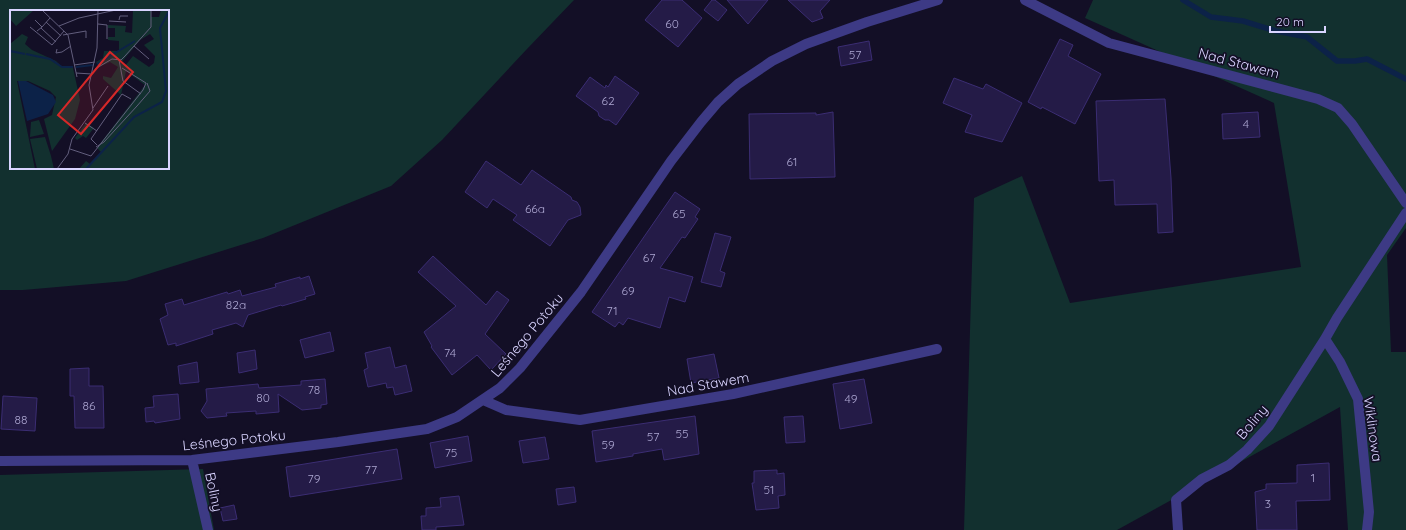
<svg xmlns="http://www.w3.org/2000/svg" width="1406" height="530" viewBox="0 0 1406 530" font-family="Quicksand,sans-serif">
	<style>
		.green { fill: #12302f; fill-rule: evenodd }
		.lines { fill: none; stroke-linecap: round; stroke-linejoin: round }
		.stream { stroke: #0c2248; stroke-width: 5.5 }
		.building { fill: #241b47; stroke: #3b2d73 }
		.minor { stroke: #3d3a85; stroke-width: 10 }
		.labels { text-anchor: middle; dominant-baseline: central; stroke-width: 3.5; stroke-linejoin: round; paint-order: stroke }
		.number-label { font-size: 12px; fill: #aca6d1 }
		.street-label { font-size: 14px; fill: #d9d4ff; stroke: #130f26 }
		.inset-river { fill: none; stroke: #0c2248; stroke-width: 2 }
		.inset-road { fill: none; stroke: #625e7d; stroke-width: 1 }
		.view { fill: #d62828; fill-opacity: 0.15; stroke: #d62828; stroke-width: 2 }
		.inset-edge { fill: none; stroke: #d9d4ff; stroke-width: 2 }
	</style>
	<rect width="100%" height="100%" fill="#130f26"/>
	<path class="green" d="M 0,0 L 574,0 L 527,49 L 442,140 L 391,186 L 263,238 L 126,281 L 23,290 L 0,290 ZM 11,11 L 168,11 L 168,168 L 11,168 Z
		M 1093,0 L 1406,0 L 1406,228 L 1387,255 L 1391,352 L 1406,352 L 1406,530 L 1348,530 L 1340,407 L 1117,530 L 964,530 L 974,198 L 1022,176 L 1070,303 L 1301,267 L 1274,103 L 1085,18 Z
		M 203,469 L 214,530 L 0,530 L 0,475 Z"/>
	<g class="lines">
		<path class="stream" d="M 1183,0 L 1211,17 L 1243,21 L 1276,31 L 1307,37 L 1337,61 L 1355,61 L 1367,59 L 1406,79"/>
	</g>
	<path class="building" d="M 662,0 L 682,0 L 702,18 L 678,47 L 645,20 Z
		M 712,0 L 715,0 L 727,10 L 718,21 L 704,10 Z
		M 727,0 L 768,0 L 748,24 Z
		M 788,0 L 830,0 L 820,11 L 823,18 L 812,22 Z
		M 1060,39 L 1073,45 L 1068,56 L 1101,74 L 1075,124 L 1042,107 L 1041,109 L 1028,102 Z
		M 869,41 L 872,60 L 841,66 L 838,47 Z
		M 615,76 L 639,93 L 616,125 L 609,120 L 605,120 L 599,116 L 598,112 L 576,96 L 590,77 L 605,88 L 606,85 L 608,87 Z
		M 954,78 L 983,89 L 986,84 L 1022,103 L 1002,142 L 965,132 L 972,115 L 943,103 Z
		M 1165,99 L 1171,178 L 1173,232 L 1158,233 L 1157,204 L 1115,205 L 1114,180 L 1099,181 L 1096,101 Z
		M 833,112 L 835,177 L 750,179 L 749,114 L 816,113 L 816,115 Z
		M 1258,112 L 1260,137 L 1223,139 L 1222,114 Z
		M 486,161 L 521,185 L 532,170 L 571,197 L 572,200 L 577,202 L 580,207 L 581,215 L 568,220 L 550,246 L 513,220 L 517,215 L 493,199 L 487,208 L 465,192 Z
		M 675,192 L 700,209 L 695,217 L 698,219 L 685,238 L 682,237 L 660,268 L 693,277 L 685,302 L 669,297 L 660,328 L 628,318 L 623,325 L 619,322 L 615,327 L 592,312 Z
		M 715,233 L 731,237 L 720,271 L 725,273 L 721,287 L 701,282 Z
		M 433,256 L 486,305 L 497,291 L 509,300 L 485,334 L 506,354 L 491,370 L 477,355 L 452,375 L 431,347 L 432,346 L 424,332 L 456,306 L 418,272 Z
		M 309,276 L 315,294 L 305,297 L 306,299 L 282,306 L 281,305 L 248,315 L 243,327 L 236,323 L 212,330 L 213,334 L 176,346 L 176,343 L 168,345 L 160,319 L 168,315 L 165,304 L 182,299 L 184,305 L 227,292 L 228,294 L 240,290 L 242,296 L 276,287 L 275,284 L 300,277 L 300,279 Z
		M 330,332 L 334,351 L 305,358 L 300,340 Z
		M 390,347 L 395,368 L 406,365 L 412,391 L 395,395 L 393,387 L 387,388 L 386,383 L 368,387 L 364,370 L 368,368 L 365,353 Z
		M 255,350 L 257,369 L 239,373 L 237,353 Z
		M 714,354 L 719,378 L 691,383 L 687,359 Z
		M 197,362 L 199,382 L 180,384 L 178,366 Z
		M 89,368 L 89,386 L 103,386 L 104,428 L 75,428 L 74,396 L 70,396 L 70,369 Z
		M 325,379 L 327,404 L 321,405 L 321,408 L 302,410 L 278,394 L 279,412 L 256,414 L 256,411 L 226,413 L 227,416 L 207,418 L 201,411 L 207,401 L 206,389 L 258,384 L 259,388 L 301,385 L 301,381 Z
		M 864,379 L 872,423 L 840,429 L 833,384 Z
		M 178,394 L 180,419 L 155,423 L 154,421 L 146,422 L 145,408 L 154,407 L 153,396 Z
		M 3,396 L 37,398 L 35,431 L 1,429 Z
		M 695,416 L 699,454 L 664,460 L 662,449 L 633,454 L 633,456 L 596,462 L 592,431 Z
		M 803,416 L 805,442 L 786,443 L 784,417 Z
		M 468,436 L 472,461 L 435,468 L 430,443 Z
		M 545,437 L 549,459 L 523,463 L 519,441 Z
		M 397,449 L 402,479 L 290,497 L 286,467 Z
		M 1329,463 L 1330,500 L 1296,501 L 1297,530 L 1257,530 L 1255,492 L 1266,489 L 1266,484 L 1297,483 L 1297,465 Z
		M 777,470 L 777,474 L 784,473 L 785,495 L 778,496 L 779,508 L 756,510 L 752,483 L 754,483 L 754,471 Z
		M 574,487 L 576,502 L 558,505 L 556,489 Z
		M 459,496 L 464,525 L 436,527 L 436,530 L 422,530 L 421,516 L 426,516 L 426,508 L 441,507 L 440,498 Z
		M 234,505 L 237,519 L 223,521 L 220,508 Z"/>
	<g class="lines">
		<path class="minor" d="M 1025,0 L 1109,43 L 1318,99 L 1338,108 L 1352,124 L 1406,203
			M 1325,339 L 1340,362 L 1358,399 L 1369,512 L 1367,530
			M 483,400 L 506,410 L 580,420 L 733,394 L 937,349
			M 192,460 L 208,530
			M 0,461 L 192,460 L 338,442 L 427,429 L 457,417 L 500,388 L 520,368 L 581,292 L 671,161 L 701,122 L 718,102 L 738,84 L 772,61 L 806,44 L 867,22 L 938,0
			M 1178,530 L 1176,500 L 1202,479 L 1229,465 L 1247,450 L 1269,426 L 1325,339 L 1337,318 L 1406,213"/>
	</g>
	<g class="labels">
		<g class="number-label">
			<text x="672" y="23">60</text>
			<text x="855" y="54">57</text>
			<text x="608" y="100">62</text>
			<text x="1246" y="123">4</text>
			<text x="792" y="161">61</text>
			<text x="535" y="208">66a</text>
			<text x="679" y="213">65</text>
			<text x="649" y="257">67</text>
			<text x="628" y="290">69</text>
			<text x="236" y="304">82a</text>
			<text x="612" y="310">71</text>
			<text x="450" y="352">74</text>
			<text x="314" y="389">78</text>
			<text x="263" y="397">80</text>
			<text x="851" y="398">49</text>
			<text x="89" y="405">86</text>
			<text x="21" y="419">88</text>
			<text x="682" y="433">55</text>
			<text x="653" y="436">57</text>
			<text x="608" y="444">59</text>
			<text x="451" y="452">75</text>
			<text x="371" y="469">77</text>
			<text x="1313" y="477">1</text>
			<text x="314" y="478">79</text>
			<text x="769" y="489">51</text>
			<text x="1268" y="503">3</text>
		</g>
		<g class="street-label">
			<text transform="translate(1239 63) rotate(15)">Nad Stawem</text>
			<text transform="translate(527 335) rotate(-50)">Leśnego Potoku</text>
			<text transform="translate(708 384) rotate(-10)">Nad Stawem</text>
			<text transform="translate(1252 422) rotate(-50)">Boliny</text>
			<text transform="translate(1373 429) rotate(82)">Wiklinowa</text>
			<text transform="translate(234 440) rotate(-6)">Leśnego Potoku</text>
			<text transform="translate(214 492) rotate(78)">Boliny</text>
		</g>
	</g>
	<g transform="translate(10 10)">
		<rect width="159" height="159" fill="#130f26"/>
		<path d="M 0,0 L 24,0 L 6,16 L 0,9 ZM 123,0 L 141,0 L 141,7 L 149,7 L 151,0 L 159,0 L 159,159 L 69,159 L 76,151 L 80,154 L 91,142 L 87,138 L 89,135 L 135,75 L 116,61 L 111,85 L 93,69 L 93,66 L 101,68 L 108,57 L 100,52 L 89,57 L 86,52 L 93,48 L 94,41 L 109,41 L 109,31 L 98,30 L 98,27 L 105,27 L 105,18 L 98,18 L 98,15 L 116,16 L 115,22 L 122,23 ZM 140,24 L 144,29 L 134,35 L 145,46 L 144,53 L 139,57 L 123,46 L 115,56 L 111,53 L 130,30 ZM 12,24 L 18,27 L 15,34 L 22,40 L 46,51 L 52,57 L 63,58 L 70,90 L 65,109 L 42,141 L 34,109 L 42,105 L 46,87 L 40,81 L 18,71 L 7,71 L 25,159 L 0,159 L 0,34 ZM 29,110 L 34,124 L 20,127 L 21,112 ZM 76,113 L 84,118 L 76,128 L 73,126 L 67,130 L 65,128 ZM 35,127 L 41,146 L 44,159 L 27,159 L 20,129 Z" fill="#12302f" fill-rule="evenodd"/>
		<path d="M 8,71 L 16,71 L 43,85 L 46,92 L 38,104 L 17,111 Z" fill="#0c2248"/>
		<path class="inset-river" d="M 0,41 L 15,44M 16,44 L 40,49 L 52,57 L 63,57M 87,54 L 125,31M 66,57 L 83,55M 76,159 L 124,107 L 152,92 L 156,81 L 150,18 L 159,1"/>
		<path class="inset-road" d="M 32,0 L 58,25 L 67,67M 25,10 L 32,17 L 27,21M 109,10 L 110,6 L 118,6M 99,11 L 116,12M 36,12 L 51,26M 88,14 L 97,15 L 97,29M 49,16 L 69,8 L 106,0M 20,17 L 42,35 L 54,21M 32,17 L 40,8M 31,18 L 46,32M 53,25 L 76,21 L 76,28M 124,36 L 139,49M 47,39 L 46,43 L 52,42 L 61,36M 109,50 L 113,71 L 131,84M 64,55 L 85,52M 85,59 L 102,49 L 111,50 L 115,46 L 141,17 L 141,0M 66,63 L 82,64M 127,96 L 140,81 L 137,73M 83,98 L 98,76M 75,113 L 87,121M 87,135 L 81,129 L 112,84 L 121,89M 86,137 L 94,132 L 127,96M 60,139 L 81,146 L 133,80 L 136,73 L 112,58M 47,159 L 58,144 L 62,129 L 83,100 L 79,75 L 87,38 L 88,0"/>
		<path class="view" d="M 100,42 L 123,62 L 71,124 L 48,105 Z"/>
		<rect width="159" height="159" class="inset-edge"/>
	</g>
	<path d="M1270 26v6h55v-6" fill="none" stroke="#d9d4ff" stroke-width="2"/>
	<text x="1276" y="26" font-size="12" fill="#d9d4ff" stroke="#130f26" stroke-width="3" paint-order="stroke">20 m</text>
</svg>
